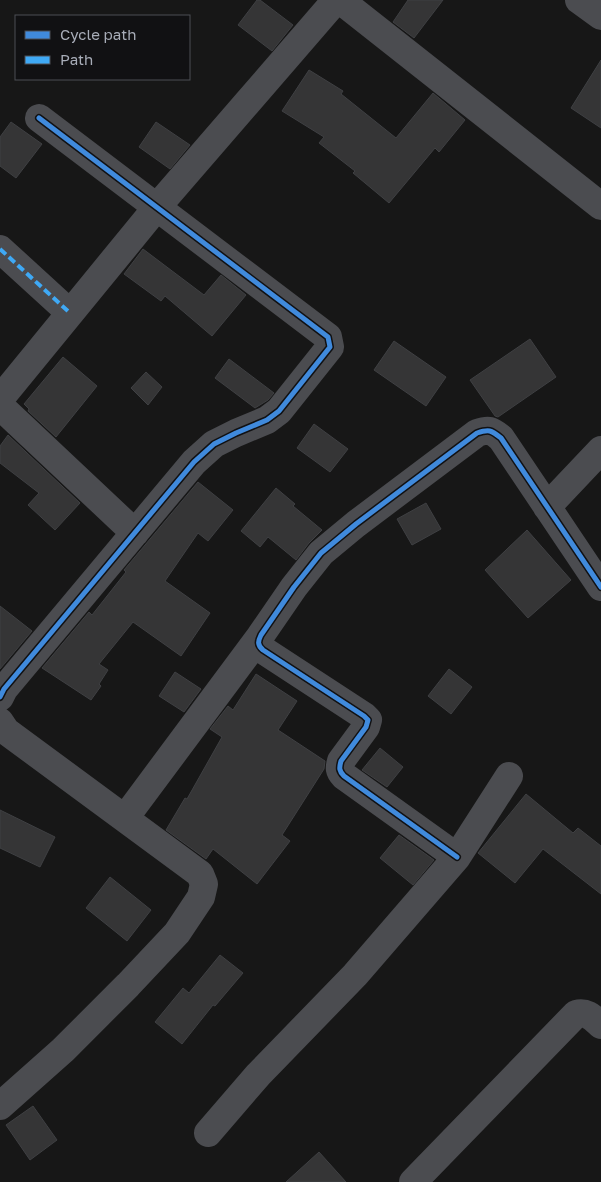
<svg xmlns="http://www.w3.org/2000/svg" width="601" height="1182" viewBox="0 0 601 1182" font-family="'Golos Text',sans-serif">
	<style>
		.building { fill: #353536; stroke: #3f4043 }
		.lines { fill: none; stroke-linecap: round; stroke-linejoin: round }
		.minor { stroke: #4b4c50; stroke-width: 28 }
		.quiet { stroke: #3fa9f5; stroke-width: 4; stroke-dasharray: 8 4; stroke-linecap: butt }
		.cycleway-casing { stroke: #111113; stroke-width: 8 }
		.cycleway { stroke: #408adc; stroke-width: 5 }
	</style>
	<rect width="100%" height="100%" fill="#171717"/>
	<path class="building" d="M 257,0 L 260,0 L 293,25 L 272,51 L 238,25 Z
		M 408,0 L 443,0 L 414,38 L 393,22 Z
		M 601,60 L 601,128 L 571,108 Z
		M 309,70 L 343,91 L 341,94 L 396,138 L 433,93 L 465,120 L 439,152 L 435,148 L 389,203 L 353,173 L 355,171 L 319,143 L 324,137 L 282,111 Z
		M 11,122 L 42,144 L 16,178 L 0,166 L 0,137 Z
		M 156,122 L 190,145 L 170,169 L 139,147 Z
		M 143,249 L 204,295 L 221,275 L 246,295 L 212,336 L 165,296 L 161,301 L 124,274 Z
		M 530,339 L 556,377 L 498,417 L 495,416 L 470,380 Z
		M 394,341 L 446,377 L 426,406 L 374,370 Z
		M 63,357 L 97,386 L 56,437 L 28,411 L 29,409 L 24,404 Z
		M 229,359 L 274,393 L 268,400 L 255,408 L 215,378 Z
		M 146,372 L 162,387 L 148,405 L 131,388 Z
		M 314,424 L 348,449 L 330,472 L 297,448 Z
		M 8,435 L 80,503 L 55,530 L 28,505 L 39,493 L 0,463 L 0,446 Z
		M 198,482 L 233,510 L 208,541 L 198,533 L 165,581 L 210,613 L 181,656 L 133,622 L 99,664 L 108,670 L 99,684 L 101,686 L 91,700 L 42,668 L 89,612 L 92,615 L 126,572 L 124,570 Z
		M 276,488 L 295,504 L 293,506 L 322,530 L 309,543 L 296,560 L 268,537 L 260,547 L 241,531 Z
		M 426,503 L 441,529 L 412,545 L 397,519 Z
		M 527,530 L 571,580 L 528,618 L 485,570 Z
		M 0,606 L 32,631 L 0,669 Z
		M 449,669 L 472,687 L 451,714 L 428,696 Z
		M 175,672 L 201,689 L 184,712 L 159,696 Z
		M 256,674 L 297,701 L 278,730 L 325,761 L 324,769 L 282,835 L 290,841 L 257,884 L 213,849 L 206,859 L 166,830 L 185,798 L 187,799 L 222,737 L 210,729 L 228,706 L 233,710 Z
		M 380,748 L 403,767 L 387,787 L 362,770 Z
		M 526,794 L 573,833 L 578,828 L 601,846 L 601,894 L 543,849 L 515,883 L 478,853 Z
		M 0,810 L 55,837 L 40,867 L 0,848 Z
		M 399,835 L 434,860 L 413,885 L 380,858 Z
		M 110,877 L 151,910 L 127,941 L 86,908 Z
		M 220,955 L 243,973 L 215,1006 L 213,1005 L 182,1044 L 155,1022 L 183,988 L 189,993 Z
		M 33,1106 L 57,1140 L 30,1160 L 6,1125 Z
		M 319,1152 L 346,1182 L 286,1182 Z"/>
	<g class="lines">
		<path class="minor" d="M 340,0 L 601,206
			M 579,0 L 601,16
			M 0,249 L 70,313
			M 0,399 L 157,207 L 247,103 L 336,0
			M 0,406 L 135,533
			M 547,507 L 601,450
			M 0,697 L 4,689 L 194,462 L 214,444 L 236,433 L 267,420 L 279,411 L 330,347 L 328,337 L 39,118
			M 0,722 L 6,731 L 200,874 L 204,884 L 201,897 L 177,933 L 128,985 L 63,1050 L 0,1106
			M 125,818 L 261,635
			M 457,857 L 344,776 C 339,771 339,768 341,761 L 366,727 L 368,720 L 364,716 L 263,650 C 257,645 258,641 261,635 L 294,587 L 321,553 L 356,524 L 477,433 C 489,429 491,430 501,438 L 601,587
			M 208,1133 L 258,1075 L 355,975 L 457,857 L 509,776
			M 413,1182 L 576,1014 C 587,1011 593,1018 601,1025"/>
		<path class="quiet" d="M 0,249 L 70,313"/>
		<defs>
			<path id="cycleway" d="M 0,697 L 4,689 L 194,462 L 214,444 L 236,433 L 267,420 L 279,411 L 330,347 L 328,337 L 39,118
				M 457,857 L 344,776 C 339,771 339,768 341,761 L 366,727 L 368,720 L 364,716 L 263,650 C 257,645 258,641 261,635 L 294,587 L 321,553 L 356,524 L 477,433 C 489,429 491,430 501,438 L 601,587"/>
		</defs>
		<use href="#cycleway" class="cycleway-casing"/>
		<use href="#cycleway" class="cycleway"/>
	</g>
	<rect x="15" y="15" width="175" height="65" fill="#111113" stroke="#4d4f55"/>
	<rect x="25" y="31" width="25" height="8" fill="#408adc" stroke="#4d4f55"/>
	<text x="60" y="40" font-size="15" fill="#a8adb8">Cycle path</text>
	<rect x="25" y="56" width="25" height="8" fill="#3fa9f5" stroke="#4d4f55"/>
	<text x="60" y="65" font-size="15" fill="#a8adb8">Path</text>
</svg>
